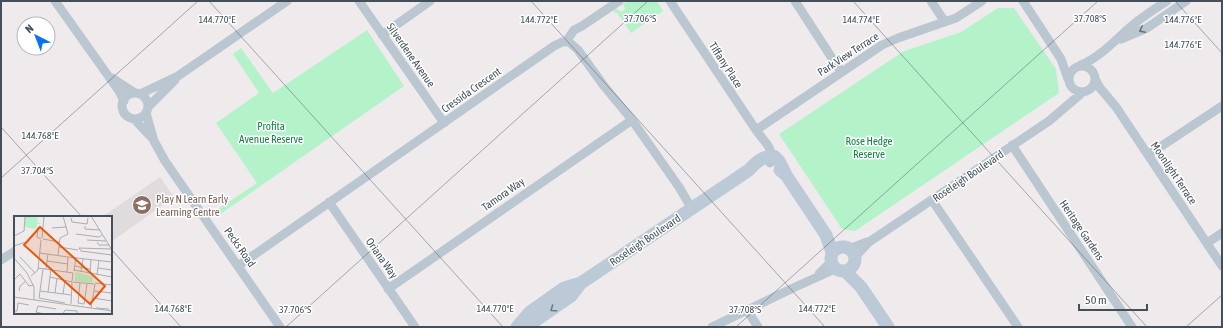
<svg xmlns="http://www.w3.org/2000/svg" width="1223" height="328" viewBox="0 0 1223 328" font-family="'Asap Condensed',sans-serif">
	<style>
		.education { fill: #e0dcdd }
		.green { fill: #b4f2ca }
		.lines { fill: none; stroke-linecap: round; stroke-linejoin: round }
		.street { stroke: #bbc7d0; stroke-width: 9 }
		.secondary { stroke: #bccad8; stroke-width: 13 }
		.oneway { stroke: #67747e }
		.oneway2 { stroke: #6d7b87 }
		.ticks { fill: none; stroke: #43505b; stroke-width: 1; stroke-opacity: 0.45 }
		.labels { text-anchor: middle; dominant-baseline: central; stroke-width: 3; stroke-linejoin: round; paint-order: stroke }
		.street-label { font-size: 11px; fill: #43505b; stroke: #fff }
		.park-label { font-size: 11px; fill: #0e8244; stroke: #fff }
		.education-label { font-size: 11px; fill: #785e54; stroke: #fff; text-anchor: start }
		.inset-road { fill: none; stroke: #aaadb2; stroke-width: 1 }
		.view { fill: #e8590c; fill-opacity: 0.15; stroke: #e8590c; stroke-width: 2 }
		.inset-edge { fill: none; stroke: #43505b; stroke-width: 2 }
		.ticks-label { font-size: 10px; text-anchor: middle; fill: #43505b; stroke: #fff; stroke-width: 3; stroke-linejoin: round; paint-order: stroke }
	</style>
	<rect width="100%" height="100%" fill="#efebec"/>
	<path class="education" d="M 160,177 L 174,197 L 111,242 L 111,217 L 102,217 Z"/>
	<path class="green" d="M 627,1 L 657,1 L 663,11 L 631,33 L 618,14 L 613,11 L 616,8 L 621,12 L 625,9 L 623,4 Z
		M 998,8 L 1014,8 L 1056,69 L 1059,93 L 855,231 L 842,229 L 779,134 L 904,51 L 961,32 Z
		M 367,30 L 404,86 L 219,215 L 215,211 L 257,183 L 216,123 L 259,93 L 233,54 L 241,48 L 273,93 Z"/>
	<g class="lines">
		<path class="street" d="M 55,1 L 119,91 L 124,101
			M 359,1 L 444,123
			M 670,1 L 756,130 C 765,143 774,147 770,163
			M 795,1 L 841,72
			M 931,1 L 945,22
			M 1023,1 L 1061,59 L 1068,79
			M 382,35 L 430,1
			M 1121,39 L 1147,28 L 1186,1
			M 566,42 L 574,30 L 582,26 L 619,1
			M 1081,65 C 1102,56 1117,38 1134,24 C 1145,15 1156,8 1167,1
			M1069 79a13 13 0 1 1 26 0a13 13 0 1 1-26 0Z
			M 112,78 L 135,93
			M 1095,79 L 1100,88 L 1116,107 L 1222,266
			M122 106a13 13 0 1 1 26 0a13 13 0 1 1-26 0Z
			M 140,94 L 178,76 L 287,1
			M 148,107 L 175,80
			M 146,113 L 154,141 L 165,161 L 280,327
			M 134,119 L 152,138
			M 756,130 L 882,45 L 898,38 L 956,18 L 982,1
			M 1012,145 L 1132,327
			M 1148,155 L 1222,106
			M 932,200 L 1018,327
			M 329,202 L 415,327
			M 1207,243 L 1222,233
			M 849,249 L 867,242
			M 855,257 L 869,242 L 1049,121 L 1083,92
			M 1,260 L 15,251
			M 238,266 L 554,46 L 562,42 L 569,42 L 578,50 L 604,86 L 632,120 L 679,187 L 692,209
			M 819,274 L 831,262
			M 388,289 L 632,120
			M 747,310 L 758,327
			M 712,327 L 793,288 L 835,269"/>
		<path class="secondary" d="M 780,170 L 786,175 L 826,235 L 832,252
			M831 259a12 12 0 1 1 24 0a12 12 0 1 1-24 0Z
			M 845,271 L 861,287 L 888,327
			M 519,326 L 535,321 L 571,296 L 581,283
			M 517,327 L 530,312 L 564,288 L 581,283 L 749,170 C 756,162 763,156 774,156 L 779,161 L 786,175"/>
	</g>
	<defs><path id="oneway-chevron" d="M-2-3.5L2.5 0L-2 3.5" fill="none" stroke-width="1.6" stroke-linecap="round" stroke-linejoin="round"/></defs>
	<use class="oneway" href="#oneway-chevron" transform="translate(1142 30) rotate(153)"/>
	<use class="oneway2" href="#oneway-chevron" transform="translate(553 309) rotate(145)"/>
	<path class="ticks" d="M 209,1 L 503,327M 531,1 L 825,327M 853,1 L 1147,327M 1175,1 L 1222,53M 1,127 L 82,217M 1,178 L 198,1M 111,249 L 181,327M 286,327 L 648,1M 736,327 L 1098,1M 1186,327 L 1222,295"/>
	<defs>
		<symbol id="school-disc" viewBox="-11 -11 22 22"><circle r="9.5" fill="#8d6e63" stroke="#fff"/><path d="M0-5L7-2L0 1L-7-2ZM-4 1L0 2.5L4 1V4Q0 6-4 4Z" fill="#fff"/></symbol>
	</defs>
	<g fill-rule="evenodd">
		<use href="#school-disc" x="131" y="194" width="22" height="22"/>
	</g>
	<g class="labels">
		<g class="street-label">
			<text transform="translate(848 54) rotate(-33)">Park View Terrace</text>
			<text transform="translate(411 55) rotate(55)">Silverdene Avenue</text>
			<text transform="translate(726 65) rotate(57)">Tiffany Place</text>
			<text transform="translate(471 90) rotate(-35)">Cressida Crescent</text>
			<text transform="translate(1174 173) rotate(56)">Moonlight Terrace</text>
			<text transform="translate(968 176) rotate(-34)">Roseleigh Boulevard</text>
			<text transform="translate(503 194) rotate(-35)">Tamora Way</text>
			<text transform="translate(1082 230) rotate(56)">Heritage Gardens</text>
			<text transform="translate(645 240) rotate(-34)">Roseleigh Boulevard</text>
			<text transform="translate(240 247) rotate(55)">Pecks Road</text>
			<text transform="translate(382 258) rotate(55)">Oriana Way</text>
		</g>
		<g class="park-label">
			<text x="271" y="126">Profita<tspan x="271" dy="13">Avenue Reserve</tspan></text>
			<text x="869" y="141">Rose Hedge<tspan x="869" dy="13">Reserve</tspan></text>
		</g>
		<g class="education-label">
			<text x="156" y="199">Play N Learn Early<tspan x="156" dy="13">Learning Centre</tspan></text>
		</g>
	</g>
	<g transform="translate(14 216)">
		<rect width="98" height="98" fill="#efebec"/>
		<path d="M 11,0 L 24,0 L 23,6 L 28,8 L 23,8 L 22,13 L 11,11 ZM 61,56 L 79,60 L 78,67 L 61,65 Z" fill="#b4f2ca"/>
		<path class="inset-road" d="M 77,0 L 98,34M 57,2 L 58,6 L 73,8 L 74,2M 71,10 L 71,13 L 86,14M 24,11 L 23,21 L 27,23M 38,12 L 52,11M 62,18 L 85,21 L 88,19M 0,20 L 10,15 L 11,0M 28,22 L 30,0M 29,23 L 45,26M 73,24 L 92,25M 83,26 L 85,29 L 95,29M 0,30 L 15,25M 45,31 L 64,34M 97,33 L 65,32 L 67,35 L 98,39M 26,37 L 54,41 L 53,56M 44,39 L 46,22 L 54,18 L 49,0M 6,41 L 21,57M 54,41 L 98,46M 0,42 L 13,57M 33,45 L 54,48M 61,50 L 76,53M 24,52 L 59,57 L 58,65M 84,52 L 98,54M 32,53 L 34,38M 60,54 L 98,61M 60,55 L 62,41M 67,56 L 69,43M 13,57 L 20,71 L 20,84M 76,58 L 77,44M 83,59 L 85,44M 17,60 L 24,54 L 27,24M 36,61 L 58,66M 0,64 L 6,58 L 15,70 L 20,69M 59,66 L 80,68M 66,67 L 64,87 L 70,88 L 73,68M 81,67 L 98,69M 5,75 L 6,70 L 12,65M 26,75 L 57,79M 80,75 L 98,77M 34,76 L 37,53M 41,77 L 43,62M 49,78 L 51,64M 0,81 L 98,95M 25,82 L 29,53M 25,82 L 51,87M 79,82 L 98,85M 57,88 L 58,66M 77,92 L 81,68M 82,92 L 95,93M 0,95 L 3,95 L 4,87 L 15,89M 30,98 L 22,96 L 24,90 L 42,93M 49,98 L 51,94 L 63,95 L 63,98"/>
		<path class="view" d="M 26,11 L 91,70 L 76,88 L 10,29 Z"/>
		<rect width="98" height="98" class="inset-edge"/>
	</g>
	<g class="ticks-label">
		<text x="1090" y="22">37.708°S</text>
		<text x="640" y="22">37.706°S</text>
		<text x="217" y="23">144.770°E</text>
		<text x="539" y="23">144.772°E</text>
		<text x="861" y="23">144.774°E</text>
		<text x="1183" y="23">144.776°E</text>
		<text x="1183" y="48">144.776°E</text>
		<text x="40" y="139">144.768°E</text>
		<text x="37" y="174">37.704°S</text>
		<text x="173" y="312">144.768°E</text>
		<text x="495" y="312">144.770°E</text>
		<text x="817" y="312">144.772°E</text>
		<text x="295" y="313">37.706°S</text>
		<text x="745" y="313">37.708°S</text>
	</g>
	<rect width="1223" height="328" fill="none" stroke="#43505b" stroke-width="4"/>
	<g transform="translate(36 36) rotate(318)"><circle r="19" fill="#ffffff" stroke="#b4b9bd"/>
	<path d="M0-3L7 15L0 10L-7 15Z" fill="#0873ed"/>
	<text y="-6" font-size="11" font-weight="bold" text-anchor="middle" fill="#43505b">N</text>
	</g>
	<path d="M1079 304v6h68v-6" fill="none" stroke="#43505b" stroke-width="2"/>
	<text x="1085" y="304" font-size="12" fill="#43505b" stroke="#ffffff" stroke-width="3" paint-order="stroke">50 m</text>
</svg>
